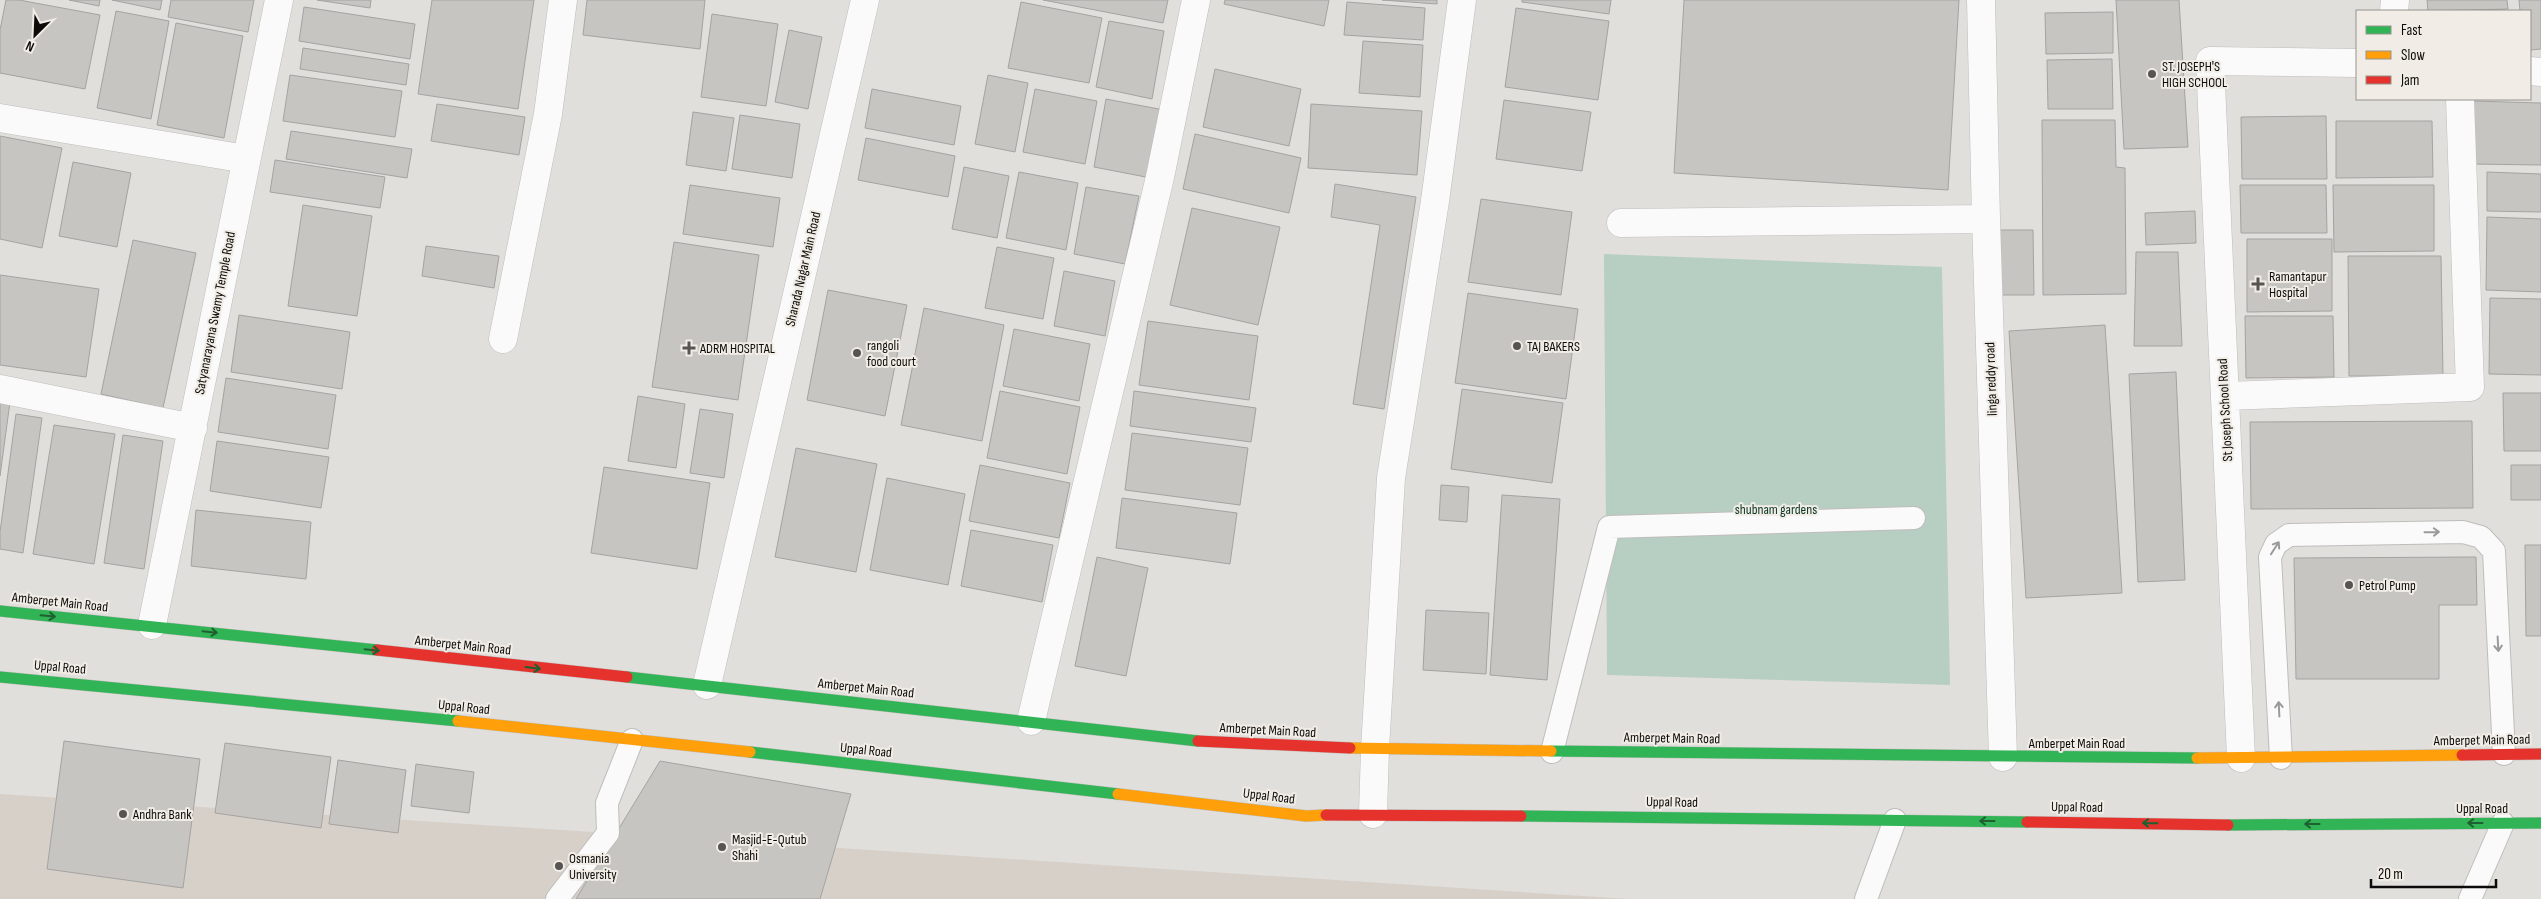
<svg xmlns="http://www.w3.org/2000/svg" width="2541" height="899" viewBox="0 0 2541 899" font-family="'Sofia Sans Condensed',sans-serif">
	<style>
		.built { fill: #d6d0c8 }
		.green { fill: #b7cfc2 }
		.building { fill: #c6c5c2; stroke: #a5a3a1 }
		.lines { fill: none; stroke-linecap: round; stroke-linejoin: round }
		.lane-casing { stroke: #bfbdbb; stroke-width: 24 }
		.street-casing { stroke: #bfbdbb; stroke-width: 29 }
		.fast-casing { stroke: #bfbdbb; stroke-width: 12 }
		.slow-casing { stroke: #bfbdbb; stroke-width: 12 }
		.jam-casing { stroke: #bfbdbb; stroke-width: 12 }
		.lane { stroke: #fafafa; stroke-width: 22 }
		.street { stroke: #fafafa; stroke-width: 28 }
		.fast { stroke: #30b455; stroke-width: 11 }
		.slow { stroke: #ff9f0a; stroke-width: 11 }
		.jam { stroke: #e5322d; stroke-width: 11 }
		.oneway { stroke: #9b9a9a }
		.oneway2 { stroke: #1e602f }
		.poi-dot { fill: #575553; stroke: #f1ede6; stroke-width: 2 }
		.labels { text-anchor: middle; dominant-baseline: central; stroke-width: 4; stroke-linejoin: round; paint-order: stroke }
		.poi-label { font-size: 14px; fill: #0c0b09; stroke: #f1ede6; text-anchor: start }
		.street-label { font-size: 14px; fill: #0c0b09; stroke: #f1ede6 }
		.park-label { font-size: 14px; fill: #093625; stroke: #f1ede6 }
	</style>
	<rect width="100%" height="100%" fill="#e1dfdc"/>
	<path class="built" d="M 0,794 L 608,833 L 1630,899 L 0,899 Z"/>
	<path class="green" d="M 1604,254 L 1942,267 L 1950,685 L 1607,675 Z"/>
	<path class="building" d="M 6,0 L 19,0 L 100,15 L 85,89 L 0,73 L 0,30 Z
		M 69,0 L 100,0 L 99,6 Z
		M 112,0 L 162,0 L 160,10 Z
		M 171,0 L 254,0 L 248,32 L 168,17 Z
		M 317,0 L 371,0 L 370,8 Z
		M 432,0 L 534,0 L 518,109 L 418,94 Z
		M 587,0 L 705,0 L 700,49 L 583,35 Z
		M 1043,0 L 1168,0 L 1163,23 Z
		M 1225,0 L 1329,0 L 1324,26 L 1224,4 Z
		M 1382,0 L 1437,0 L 1437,4 Z
		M 1522,0 L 1611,0 L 1609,14 L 1522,2 Z
		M 1684,0 L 1959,0 L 1948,190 L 1674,173 Z
		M 2116,0 L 2179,0 L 2188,147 L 2124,149 Z
		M 2427,0 L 2507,0 L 2508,9 L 2428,11 Z
		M 2519,0 L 2541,0 L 2541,49 L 2530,50 L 2530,11 L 2520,11 Z
		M 1021,2 L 1102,18 L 1089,83 L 1008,68 Z
		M 1347,2 L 1425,8 L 1423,40 L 1344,35 Z
		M 304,7 L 415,24 L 410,59 L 299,41 Z
		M 1516,8 L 1609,21 L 1598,100 L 1505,87 Z
		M 116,11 L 169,21 L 151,119 L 97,108 Z
		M 2113,12 L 2113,53 L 2046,54 L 2045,13 Z
		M 712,14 L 778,24 L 766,106 L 701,97 Z
		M 1109,21 L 1164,31 L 1152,99 L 1096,87 Z
		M 176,23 L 243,36 L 224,138 L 157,125 Z
		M 789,30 L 822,37 L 808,109 L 775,102 Z
		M 1363,41 L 1423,45 L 1420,97 L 1359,93 Z
		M 303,48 L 409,64 L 406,85 L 300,69 Z
		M 2112,59 L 2113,109 L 2048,109 L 2047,60 Z
		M 1215,69 L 1301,89 L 1289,146 L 1203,127 Z
		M 290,75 L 402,91 L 395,137 L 283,121 Z
		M 988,75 L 1028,83 L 1015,152 L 975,144 Z
		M 872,89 L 961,106 L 954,145 L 865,128 Z
		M 1035,89 L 1097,101 L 1085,164 L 1023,152 Z
		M 1106,99 L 1164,110 L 1151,178 L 1094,167 Z
		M 1504,100 L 1591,112 L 1582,171 L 1496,159 Z
		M 2473,101 L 2541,103 L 2541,165 L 2471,164 Z
		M 437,104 L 525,117 L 519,155 L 431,141 Z
		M 1311,104 L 1422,111 L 1417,175 L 1308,168 Z
		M 693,112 L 734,118 L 726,171 L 686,165 Z
		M 740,115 L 800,124 L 792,178 L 732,169 Z
		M 2326,116 L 2327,179 L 2242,179 L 2241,117 Z
		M 2042,120 L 2115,120 L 2116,167 L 2125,168 L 2126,294 L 2043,295 Z
		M 2336,121 L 2432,121 L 2433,177 L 2336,178 Z
		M 291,131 L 412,149 L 407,178 L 286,159 Z
		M 1195,134 L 1301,158 L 1289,213 L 1183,189 Z
		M 0,136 L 62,148 L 42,248 L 0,239 Z
		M 866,138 L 955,156 L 948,197 L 858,180 Z
		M 275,160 L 385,177 L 380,208 L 270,192 Z
		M 73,162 L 131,173 L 117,247 L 59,236 Z
		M 964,167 L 1009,176 L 997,238 L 952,229 Z
		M 1019,172 L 1078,183 L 1066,250 L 1006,238 Z
		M 2487,172 L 2541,174 L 2541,212 L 2487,211 Z
		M 1335,184 L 1416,197 L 1384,409 L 1353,404 L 1380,225 L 1331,217 Z
		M 690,185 L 780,198 L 773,247 L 683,234 Z
		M 2240,185 L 2326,185 L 2327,233 L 2241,233 Z
		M 2333,185 L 2434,185 L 2434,251 L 2334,252 Z
		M 1086,187 L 1139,196 L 1125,264 L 1074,254 Z
		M 1481,199 L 1572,212 L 1561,295 L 1468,282 Z
		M 303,205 L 372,216 L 357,316 L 288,306 Z
		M 1192,208 L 1280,227 L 1258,325 L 1170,305 Z
		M 2195,211 L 2196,243 L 2146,245 L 2145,213 Z
		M 2487,217 L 2541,219 L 2541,292 L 2486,290 Z
		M 1995,230 L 2033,230 L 2034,295 L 1996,295 Z
		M 2247,239 L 2332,239 L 2332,311 L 2247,312 Z
		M 133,240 L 196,253 L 163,408 L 101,394 Z
		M 674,242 L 759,255 L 738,400 L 652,387 Z
		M 426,246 L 499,256 L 494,288 L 422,276 Z
		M 997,247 L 1054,258 L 1043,319 L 985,308 Z
		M 2136,252 L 2178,252 L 2182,346 L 2134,346 Z
		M 2348,256 L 2441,256 L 2443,376 L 2349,376 Z
		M 1064,271 L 1115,281 L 1105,336 L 1054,326 Z
		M 0,275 L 99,289 L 86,377 L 0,365 Z
		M 828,290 L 907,305 L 885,416 L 807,400 Z
		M 1468,293 L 1578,309 L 1566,399 L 1455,383 Z
		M 2490,298 L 2541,299 L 2541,375 L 2489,374 Z
		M 924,308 L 1004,325 L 982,441 L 901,425 Z
		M 239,315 L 350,332 L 342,389 L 231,372 Z
		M 2245,316 L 2333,316 L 2334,377 L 2246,378 Z
		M 1148,321 L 1258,336 L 1249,400 L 1139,385 Z
		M 2105,325 L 2122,593 L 2026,598 L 2009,331 Z
		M 1014,329 L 1090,344 L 1079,401 L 1003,386 Z
		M 2176,372 L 2185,580 L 2138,582 L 2129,374 Z
		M 226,378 L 336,395 L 328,449 L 218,432 Z
		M 1462,389 L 1563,403 L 1552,483 L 1451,469 Z
		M 1000,391 L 1080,407 L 1067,474 L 987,458 Z
		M 1134,391 L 1256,408 L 1251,442 L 1130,426 Z
		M 2503,393 L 2541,393 L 2541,451 L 2504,451 Z
		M 638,396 L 685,404 L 676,468 L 628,461 Z
		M 0,401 L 10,402 L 0,476 Z
		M 700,409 L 733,414 L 724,478 L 690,473 Z
		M 16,414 L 42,418 L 23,553 L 0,549 L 0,532 Z
		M 2472,421 L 2473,508 L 2251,509 L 2250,422 Z
		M 54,425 L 115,434 L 94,564 L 33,554 Z
		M 1132,433 L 1248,448 L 1240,505 L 1125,490 Z
		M 123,435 L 163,441 L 144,569 L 104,563 Z
		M 217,441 L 329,457 L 321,508 L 210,491 Z
		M 796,448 L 877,464 L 856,572 L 775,557 Z
		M 980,465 L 1070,483 L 1059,538 L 969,521 Z
		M 2511,465 L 2541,465 L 2541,500 L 2511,500 Z
		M 604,467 L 710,483 L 697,569 L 591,553 Z
		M 887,478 L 965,494 L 948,585 L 870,570 Z
		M 1441,485 L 1469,487 L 1467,522 L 1439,520 Z
		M 1502,495 L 1560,499 L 1547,680 L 1490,675 Z
		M 1122,498 L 1237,513 L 1230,564 L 1116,548 Z
		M 196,510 L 311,522 L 306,579 L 191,566 Z
		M 971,530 L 1053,545 L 1042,602 L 961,586 Z
		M 2525,545 L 2541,545 L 2541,636 L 2526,636 Z
		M 1097,557 L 1148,568 L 1126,676 L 1075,666 Z
		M 2476,557 L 2477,605 L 2439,605 L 2439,679 L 2296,679 L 2294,558 Z
		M 1426,610 L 1489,613 L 1486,674 L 1423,670 Z
		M 64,741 L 200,759 L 183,888 L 47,869 Z
		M 225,743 L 331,757 L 321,828 L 215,813 Z
		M 338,760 L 406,770 L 398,833 L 329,824 Z
		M 660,761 L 851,794 L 820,899 L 576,899 Z
		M 416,764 L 474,772 L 469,813 L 411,806 Z"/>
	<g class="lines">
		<defs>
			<path id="lane" d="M 1552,752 L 1609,527 L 1914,518
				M 2281,758 L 2270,557 L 2276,544 L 2289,535 L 2463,532 L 2481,537 L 2494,551 L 2504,754
				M 557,899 L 608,833 L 607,803 L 632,740
				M 1866,899 L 1895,820
				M 2470,899 L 2503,823"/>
			<path id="street" d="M 1981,0 L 1986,219 L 2003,757
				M 2394,11 L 2395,0
				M 2530,71 L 2541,72
				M 0,118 L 246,159
				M 1621,223 L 1986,219
				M 503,339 L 548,114 L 563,0
				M 0,389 L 193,428
				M 2226,396 L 2470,387 L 2460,99
				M 152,625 L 279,0
				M 707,685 L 865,0
				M 1031,721 L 1160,177 L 1196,0
				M 2241,758 L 2210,61 L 2357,63
				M 1373,814 L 1375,749 L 1391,478 L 1435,201 L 1462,0"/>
			<path id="fast" d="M 0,611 L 377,650
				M 0,677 L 458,721
				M 627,677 L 1198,741
				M 1551,751 L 2197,758
				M 750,752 L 1118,794
				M 1521,816 L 2027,822
				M 2228,825 L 2541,823"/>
			<path id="slow" d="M 458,721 L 750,752
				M 1350,748 L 1551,751
				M 2197,758 L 2462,755
				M 1118,794 L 1306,816 L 1326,815"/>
			<path id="jam" d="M 377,650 L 627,677
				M 1198,741 L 1350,748
				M 2462,755 L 2541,754
				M 1326,815 L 1521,816
				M 2027,822 L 2228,825"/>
		</defs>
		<use href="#lane" class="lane-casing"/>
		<use href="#street" class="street-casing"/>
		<use href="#fast" class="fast-casing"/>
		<use href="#slow" class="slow-casing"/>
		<use href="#jam" class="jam-casing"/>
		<use href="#lane" class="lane"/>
		<use href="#street" class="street"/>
		<use href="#fast" class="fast"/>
		<use href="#slow" class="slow"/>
		<use href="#jam" class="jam"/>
	</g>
	<defs><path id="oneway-shaft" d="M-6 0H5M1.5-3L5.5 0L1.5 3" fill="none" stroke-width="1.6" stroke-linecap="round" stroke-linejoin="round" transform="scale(1.25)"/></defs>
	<g class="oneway">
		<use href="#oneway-shaft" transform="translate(2432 532) rotate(-1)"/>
		<use href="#oneway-shaft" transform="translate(2275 548) rotate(-57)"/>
		<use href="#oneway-shaft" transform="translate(2498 644) rotate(87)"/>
		<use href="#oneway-shaft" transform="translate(2279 709) rotate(-93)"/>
	</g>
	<g class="oneway2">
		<use href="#oneway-shaft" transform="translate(48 616) rotate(5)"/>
		<use href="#oneway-shaft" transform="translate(210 632) rotate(6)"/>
		<use href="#oneway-shaft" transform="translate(372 650) rotate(6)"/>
		<use href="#oneway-shaft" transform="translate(533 668) rotate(7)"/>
		<use href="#oneway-shaft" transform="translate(1987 821) rotate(-180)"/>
		<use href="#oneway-shaft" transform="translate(2150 823) rotate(-179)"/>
		<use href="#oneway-shaft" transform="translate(2475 823) rotate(180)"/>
		<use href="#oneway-shaft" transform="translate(2312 824) rotate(180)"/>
	</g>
	<g class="poi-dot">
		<circle cx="2152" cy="74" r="5"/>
		<path d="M2255.5 276.5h5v5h5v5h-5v5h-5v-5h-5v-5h5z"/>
		<circle cx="1517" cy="346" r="5"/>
		<path d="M686.5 340.5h5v5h5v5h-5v5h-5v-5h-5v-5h5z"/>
		<circle cx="857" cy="353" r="5"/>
		<circle cx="2349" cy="585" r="5"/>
		<circle cx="123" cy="814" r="5"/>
		<circle cx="722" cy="847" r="5"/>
		<circle cx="559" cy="866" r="5"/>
	</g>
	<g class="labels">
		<g class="poi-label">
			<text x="2162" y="66">ST. JOSEPH'S<tspan x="2162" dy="16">HIGH SCHOOL</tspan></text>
			<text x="2269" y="276">Ramantapur<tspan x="2269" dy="16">Hospital</tspan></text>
			<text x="867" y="345">rangoli<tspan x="867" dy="16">food court</tspan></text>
			<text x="1527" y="346">TAJ BAKERS</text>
			<text x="700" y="348">ADRM HOSPITAL</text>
			<text x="2359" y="585">Petrol Pump</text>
			<text x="133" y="814">Andhra Bank</text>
			<text x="732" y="839">Masjid-E-Qutub<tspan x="732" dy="16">Shahi</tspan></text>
			<text x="569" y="858">Osmania<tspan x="569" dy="16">University</tspan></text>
		</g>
		<g class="street-label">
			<text transform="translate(803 269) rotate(-77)">Sharada Nagar Main Road</text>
			<text transform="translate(215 313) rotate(-79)">Satyanarayana Swamy Temple Road</text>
			<text transform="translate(1991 379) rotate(-92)">linga reddy road</text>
			<text transform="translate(2225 410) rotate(-93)">St Joseph School Road</text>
			<text transform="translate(60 602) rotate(6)">Amberpet Main Road</text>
			<text transform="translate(463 645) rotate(6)">Amberpet Main Road</text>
			<text transform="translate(60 667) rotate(5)">Uppal Road</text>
			<text transform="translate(866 688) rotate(6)">Amberpet Main Road</text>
			<text transform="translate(464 707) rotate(6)">Uppal Road</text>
			<text transform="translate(1268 730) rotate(3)">Amberpet Main Road</text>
			<text transform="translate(1672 738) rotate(1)">Amberpet Main Road</text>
			<text transform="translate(2482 740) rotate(-1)">Amberpet Main Road</text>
			<text x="2077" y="743">Amberpet Main Road</text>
			<text transform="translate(866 750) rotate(6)">Uppal Road</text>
			<text transform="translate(1269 796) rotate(7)">Uppal Road</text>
			<text transform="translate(1672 802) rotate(1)">Uppal Road</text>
			<text transform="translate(2077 807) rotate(1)">Uppal Road</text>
			<text x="2482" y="808">Uppal Road</text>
		</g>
		<g class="park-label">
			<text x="1776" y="509">shubnam gardens</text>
		</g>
	</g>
	<rect x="2356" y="10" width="175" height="90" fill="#f1ede6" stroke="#95938e"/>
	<rect x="2366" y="26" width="25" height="8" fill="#30b455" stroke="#95938e"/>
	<text x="2401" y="35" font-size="15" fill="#0c0b09">Fast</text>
	<rect x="2366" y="51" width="25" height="8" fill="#ff9f0a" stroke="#95938e"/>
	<text x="2401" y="60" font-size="15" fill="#0c0b09">Slow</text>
	<rect x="2366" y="76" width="25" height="8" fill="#e5322d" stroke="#95938e"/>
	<text x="2401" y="85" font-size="15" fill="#0c0b09">Jam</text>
	<g transform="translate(35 35) rotate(204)" stroke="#f1ede6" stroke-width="4" paint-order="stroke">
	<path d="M0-4L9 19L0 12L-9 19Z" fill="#0c0b09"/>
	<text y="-8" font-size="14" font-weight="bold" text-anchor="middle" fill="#0c0b09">N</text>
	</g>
	<path d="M2371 879v8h125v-8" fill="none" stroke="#0c0b09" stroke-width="2.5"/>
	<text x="2378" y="879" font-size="15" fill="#0c0b09" stroke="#f1ede6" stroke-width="4" paint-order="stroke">20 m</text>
</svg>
